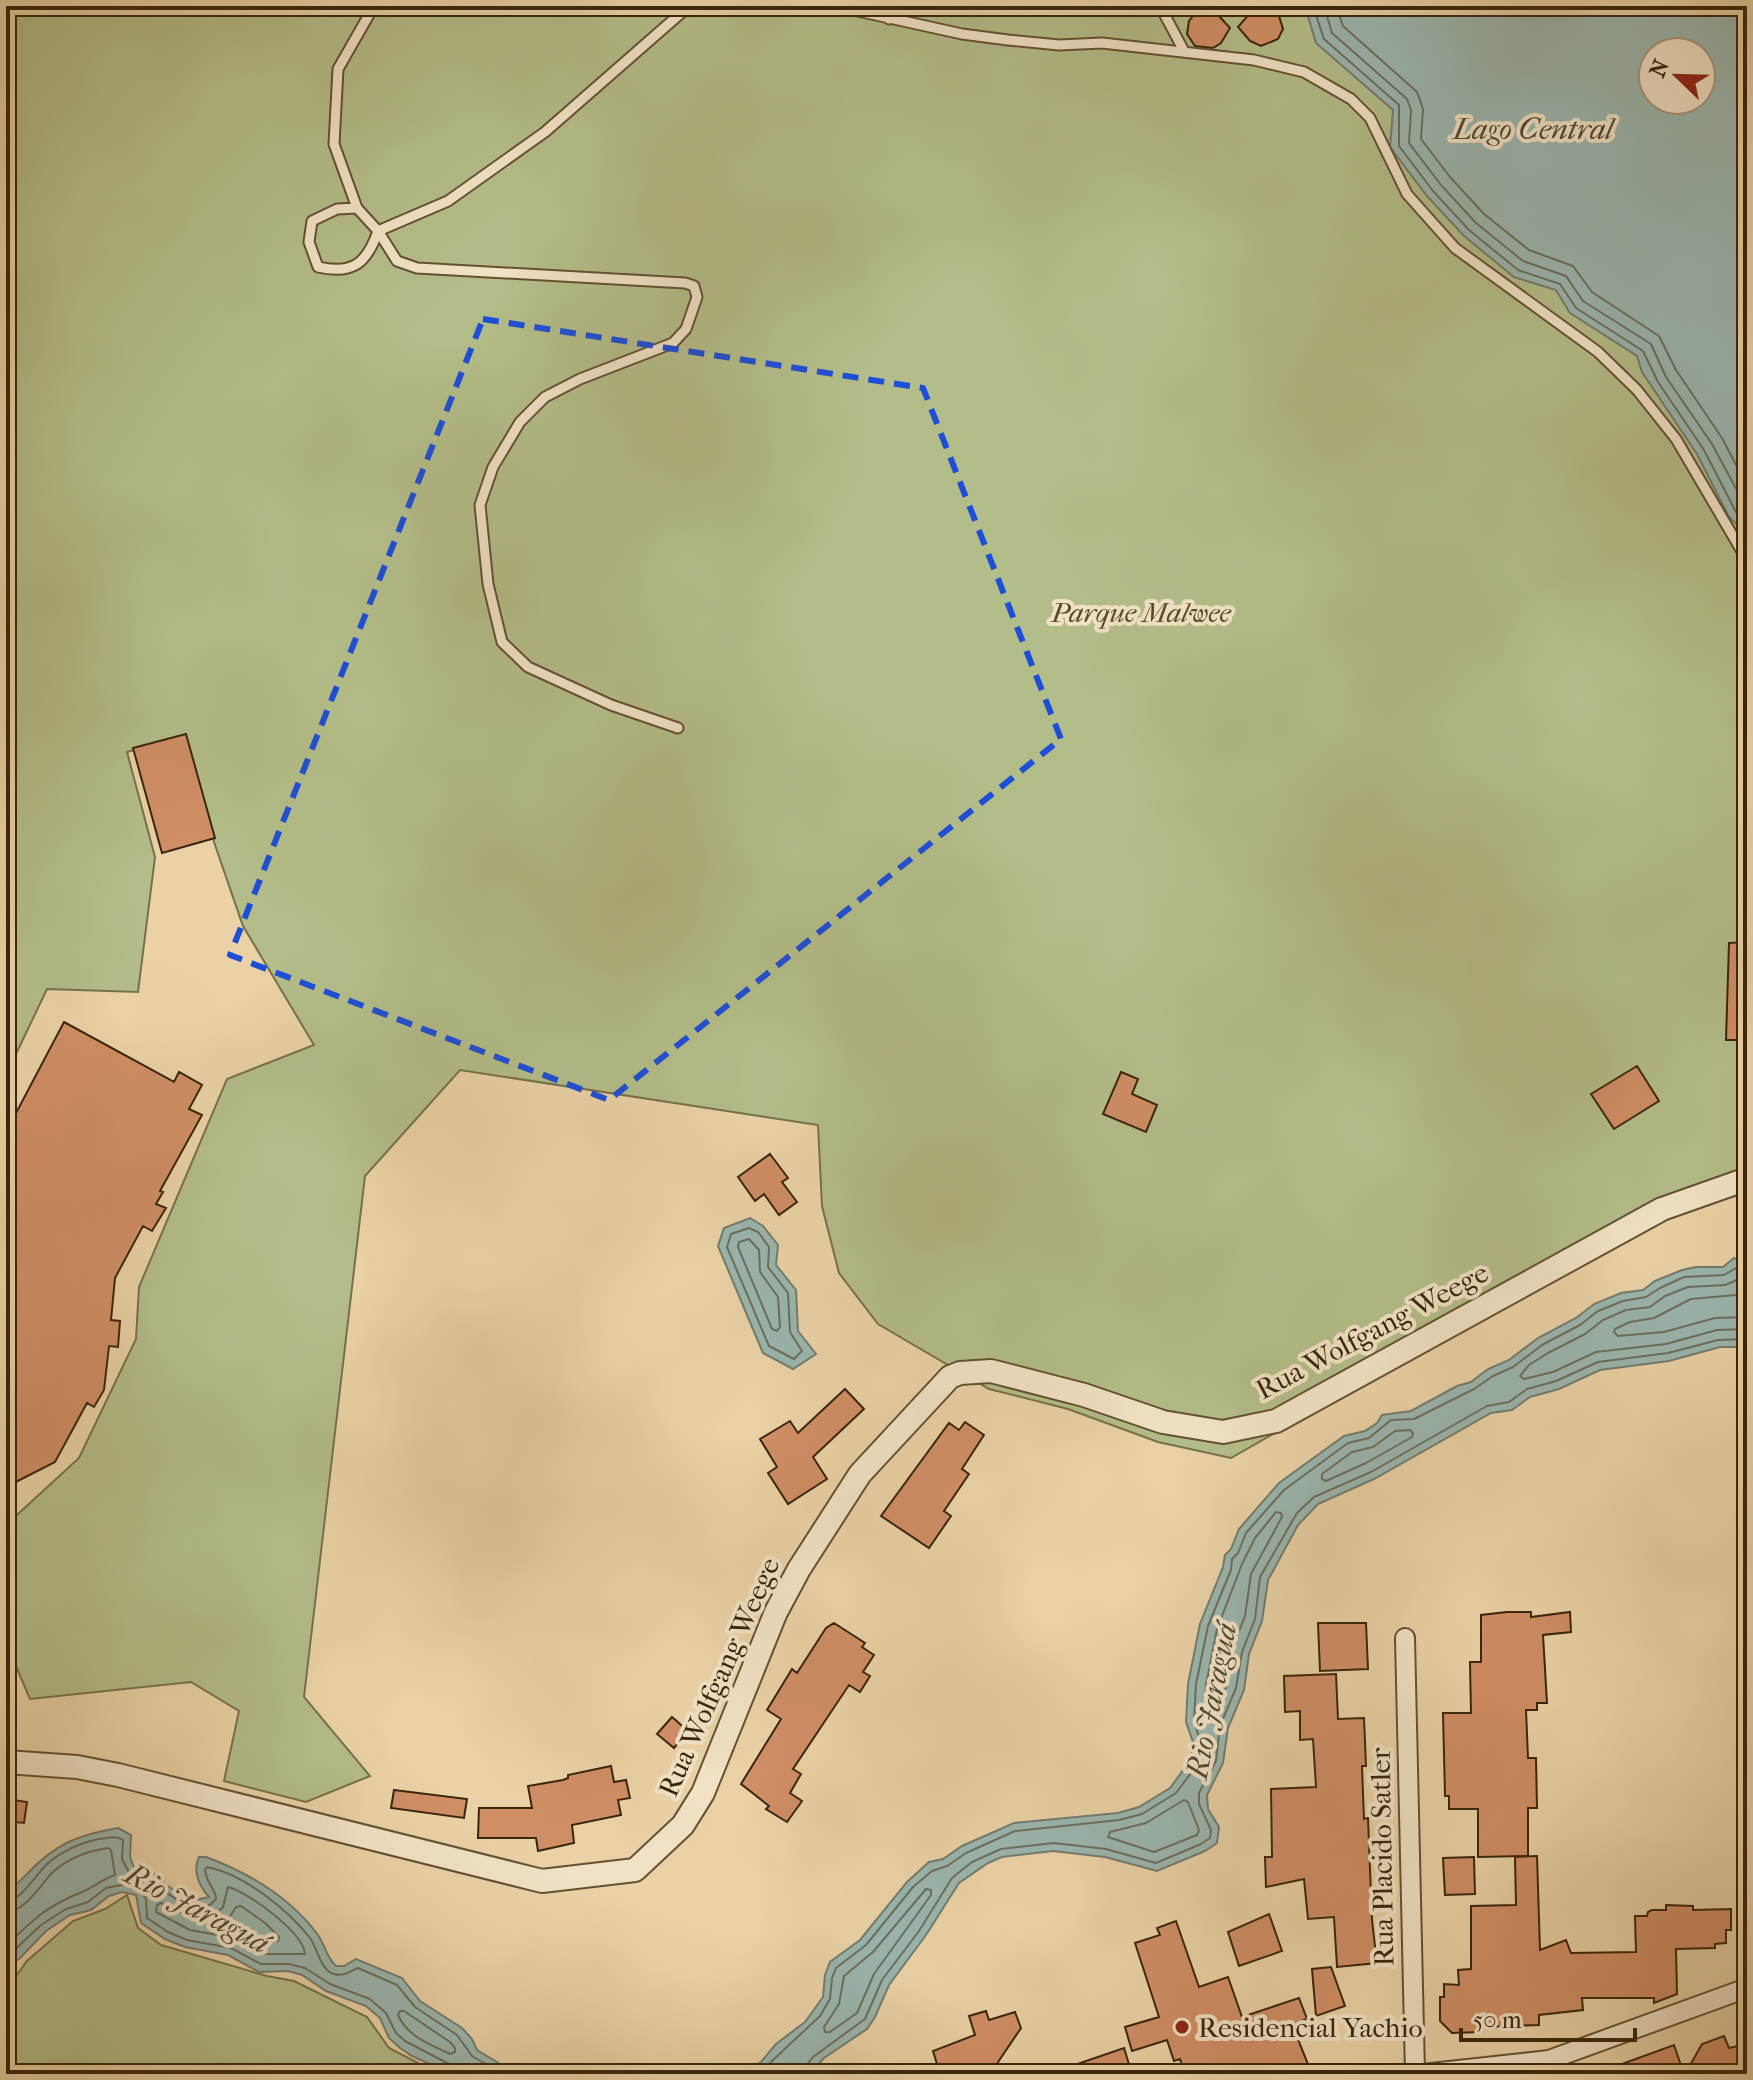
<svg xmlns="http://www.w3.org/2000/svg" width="1753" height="2080" viewBox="0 0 1753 2080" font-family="'IM FELL French Canon',serif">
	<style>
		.green { fill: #b3bd89; stroke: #76714b; stroke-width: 2; fill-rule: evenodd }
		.water { fill: #9ab6ae; stroke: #737c6e; stroke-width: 2; fill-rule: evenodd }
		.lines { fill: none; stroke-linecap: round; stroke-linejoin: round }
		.shore { stroke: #6a6e5e; stroke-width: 2 }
		.building { fill: #d08e65; stroke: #39250d; stroke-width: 2 }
		.service-casing { stroke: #655033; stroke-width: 13 }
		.minor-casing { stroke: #655033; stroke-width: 22 }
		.tertiary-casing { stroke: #655033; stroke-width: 26 }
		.service { stroke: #f1e2c5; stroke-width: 9 }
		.minor { stroke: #f1e2c5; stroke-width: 18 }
		.tertiary { stroke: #f1e2c5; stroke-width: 22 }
		.marked { fill: none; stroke: #1d4ed8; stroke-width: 6; stroke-dasharray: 16 10; stroke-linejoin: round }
		.poi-dot { fill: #8f2418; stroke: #f1e2c5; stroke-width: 3 }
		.labels { text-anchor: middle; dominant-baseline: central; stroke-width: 8; stroke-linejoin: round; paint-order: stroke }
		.park-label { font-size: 28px; font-style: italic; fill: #584b2c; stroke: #f1e2c5 }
		.street-label { font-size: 28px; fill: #39250d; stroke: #f1e2c5 }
		.poi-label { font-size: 28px; fill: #39250d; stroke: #f1e2c5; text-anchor: start }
		.water-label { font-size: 30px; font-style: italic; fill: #514935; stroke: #f1e2c5 }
	</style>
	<rect width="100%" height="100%" fill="#ead2a6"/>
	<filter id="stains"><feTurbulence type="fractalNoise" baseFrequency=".0025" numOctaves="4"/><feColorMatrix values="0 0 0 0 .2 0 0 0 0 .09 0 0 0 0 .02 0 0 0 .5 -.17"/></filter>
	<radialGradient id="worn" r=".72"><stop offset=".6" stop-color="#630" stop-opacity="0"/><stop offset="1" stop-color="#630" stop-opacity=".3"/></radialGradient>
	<path class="green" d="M 6,6 L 1747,6 L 1747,1193 L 1655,1217 L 1231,1458 L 1158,1442 L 1068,1409 L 989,1389 L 878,1324 L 839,1273 L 822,1206 L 818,1125 L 460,1070 L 365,1176 L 304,1697 L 370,1776 L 306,1802 L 224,1781 L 239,1711 L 191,1682 L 30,1699 L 6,1643 L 6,1525 L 79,1458 L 136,1339 L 139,1287 L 227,1079 L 314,1045 L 243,926 L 214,842 L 186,736 L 127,752 L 155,857 L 138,992 L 47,989 L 6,1075 ZM 1653,52 L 1701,52 L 1701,100 L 1653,100 Z
		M 127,1895 L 138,1928 L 161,1945 L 267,1976 L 294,1981 L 367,2017 L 389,2048 L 439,2074 L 6,2074 L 6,1990 L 27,1961 L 73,1921 L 105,1909 Z"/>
	<path class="water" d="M 1305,6 L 1747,6 L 1747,534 L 1729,517 L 1697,454 L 1642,372 L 1637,356 L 1570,313 L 1556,290 L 1514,277 L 1464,236 L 1427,196 L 1390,147 L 1393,110 L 1316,43 ZM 1701,52 L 1701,100 L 1653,100 L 1653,52 Z
		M 750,1218 L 763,1226 L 778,1245 L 776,1265 L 796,1290 L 798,1331 L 816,1354 L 793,1369 L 763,1353 L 718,1246 L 724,1228 Z
		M 1734,1258 L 1742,1261 L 1746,1266 L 1747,1347 L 1720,1347 L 1669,1361 L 1600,1370 L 1559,1389 L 1530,1397 L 1512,1410 L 1491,1413 L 1374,1479 L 1318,1504 L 1298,1525 L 1268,1580 L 1262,1621 L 1249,1654 L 1244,1690 L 1228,1728 L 1223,1763 L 1207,1795 L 1208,1809 L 1219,1827 L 1217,1843 L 1205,1851 L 1157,1871 L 1105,1857 L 1053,1851 L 1002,1857 L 988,1863 L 959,1883 L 926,1935 L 889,1985 L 875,2017 L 867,2029 L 824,2058 L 812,2071 L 796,2074 L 741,2074 L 761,2062 L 776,2044 L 805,2022 L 823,1997 L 825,1975 L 830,1962 L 860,1940 L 907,1882 L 929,1862 L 943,1859 L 962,1846 L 1014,1823 L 1118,1813 L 1139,1807 L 1170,1788 L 1187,1765 L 1192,1752 L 1194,1745 L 1186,1722 L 1188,1684 L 1200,1624 L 1223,1567 L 1225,1555 L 1231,1549 L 1239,1529 L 1279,1483 L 1344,1436 L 1365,1431 L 1377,1423 L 1382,1415 L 1411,1411 L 1457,1386 L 1471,1382 L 1488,1369 L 1509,1360 L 1538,1338 L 1576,1318 L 1594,1304 L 1621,1293 L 1643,1290 L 1655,1281 L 1682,1270 L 1696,1267 L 1723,1267 Z
		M 118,1828 L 131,1835 L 130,1857 L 135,1870 L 157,1875 L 166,1885 L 185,1896 L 196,1900 L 209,1897 C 200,1887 192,1872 199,1857 L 206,1857 C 249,1873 290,1897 318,1935 C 325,1945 326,1957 336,1966 L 344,1966 L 356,1959 L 402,1978 L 420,2001 L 462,2028 L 472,2039 L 477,2050 L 517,2074 L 452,2074 L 412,2056 L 400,2048 L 389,2038 L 380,2018 L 366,2006 L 326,1991 L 302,1975 L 288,1971 L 259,1972 L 228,1955 L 185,1947 L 165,1939 L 141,1923 L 136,1895 L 122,1892 L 109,1896 L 91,1910 L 70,1915 L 46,1931 L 20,1958 L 6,1968 C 6,1952 2,1912 6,1899 C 9,1890 20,1881 26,1875 C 55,1844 77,1835 118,1828 Z"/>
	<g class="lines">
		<path class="shore" d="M 1313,6 L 1324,39 L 1399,105 L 1399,146 L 1433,191 L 1469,230 L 1518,270 L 1560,284 L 1576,308 L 1643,351 L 1658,382 L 1704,450 L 1736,512 L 1747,523
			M 1324,6 L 1332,33 L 1407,99 L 1411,110 L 1409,143 L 1441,185 L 1476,223 L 1523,261 L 1566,276 L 1583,301 L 1651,344 L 1666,377 L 1712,444 L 1747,509
			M 1336,6 L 1343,26 L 1417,92 L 1423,109 L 1421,139 L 1450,177 L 1484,214 L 1529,250 L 1573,266 L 1592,292 L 1659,336 L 1676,370 L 1722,438 L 1747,486
			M 749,1228 L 758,1232 L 769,1247 L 768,1267 L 788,1293 L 790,1332 L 802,1351 L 794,1359 L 769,1346 L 727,1247 L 731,1234 Z
			M 749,1239 L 759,1250 L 760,1272 L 778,1297 L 780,1327 L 777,1331 L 772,1329 L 738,1247 L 739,1242 Z
			M 1747,1282 L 1737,1280 L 1725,1285 L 1688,1287 L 1665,1296 L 1650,1307 L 1626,1310 L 1603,1320 L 1585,1334 L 1548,1353 L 1529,1365 L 1520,1376 L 1524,1379 L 1553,1372 L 1596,1352 L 1666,1344 L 1717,1330 L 1747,1329
			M 1747,1294 L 1691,1299 L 1654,1318 L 1630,1322 L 1615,1329 L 1614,1332 L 1618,1336 L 1664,1332 L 1715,1318 L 1747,1317
			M 1410,1430 L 1413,1433 L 1412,1437 L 1366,1463 L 1326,1481 L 1322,1479 L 1322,1474 L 1352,1452 L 1373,1447 L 1395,1431 Z
			M 1276,1512 L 1281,1513 L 1282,1517 L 1251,1574 L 1245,1616 L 1232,1649 L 1227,1685 L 1212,1719 L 1207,1721 L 1204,1717 L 1206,1685 L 1217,1629 L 1242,1564 L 1255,1538 Z
			M 1184,1800 L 1188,1802 L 1199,1830 L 1197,1835 L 1154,1852 L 1108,1837 L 1110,1832 L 1146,1823 Z
			M 228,1887 C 248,1892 304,1933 305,1954 L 264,1954 L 234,1938 L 190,1930 L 156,1912 L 157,1905 L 161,1903 C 181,1913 205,1928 223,1907 Z
			M 926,1889 L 931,1890 L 931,1895 L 874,1974 L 857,2013 L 830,2032 L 825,2032 L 824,2027 L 839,2004 L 844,1976 L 873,1952 Z
			M 6,1902 C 21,1900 36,1875 47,1864 C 61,1852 80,1843 99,1839 C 108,1838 115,1835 123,1840 L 122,1859 L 132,1878 L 131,1883 L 106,1888 L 88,1902 L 66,1909 L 41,1925 L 6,1958
			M 241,1906 L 265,1923 L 279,1937 L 278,1941 L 267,1942 L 229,1924 L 228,1920 L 236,1907 Z
			M 6,1912 C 27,1911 40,1884 54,1871 C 69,1858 88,1851 108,1848 L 111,1850 L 115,1875 C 102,1879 93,1888 82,1892 C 45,1907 34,1919 6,1946
			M 400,2011 L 404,2011 L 450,2042 L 455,2048 L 455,2052 L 450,2054 C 429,2044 408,2037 398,2015 Z
			M 452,2074 L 449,2064 L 405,2041 L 396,2033 L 386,2013 L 370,1999 L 330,1984 L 305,1968 L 289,1964 L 261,1964 L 231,1948 L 187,1940 L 168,1932 L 147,1918 L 146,1899 L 136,1886 L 136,1882 C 162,1876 177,1916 210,1905 L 216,1899 C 216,1889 207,1885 205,1870 L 207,1867 C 244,1874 288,1910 310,1938 C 318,1949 320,1970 334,1974 C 343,1977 351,1971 358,1968 L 397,1985 L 415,2007 L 457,2035 L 472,2056 L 503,2074
			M 758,2074 L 820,2016 L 830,1999 L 832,1978 L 836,1968 L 866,1945 L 913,1887 L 932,1871 L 947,1866 L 966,1853 L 1015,1831 L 1119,1820 L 1142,1814 L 1176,1793 L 1194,1769 L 1200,1753 L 1201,1743 L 1194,1721 L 1196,1684 L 1208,1626 L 1231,1570 L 1232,1559 L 1238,1553 L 1246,1533 L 1284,1490 L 1348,1443 L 1369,1438 L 1391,1420 L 1414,1419 L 1474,1389 L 1493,1376 L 1513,1367 L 1542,1345 L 1580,1325 L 1598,1311 L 1623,1301 L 1646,1297 L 1660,1288 L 1684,1277 L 1724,1275 L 1736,1268 L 1747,1271
			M 804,2074 L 805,2067 L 813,2057 L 865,2019 L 882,1980 L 919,1931 L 952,1878 L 972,1862 L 1001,1849 L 1054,1843 L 1106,1849 L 1156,1863 L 1201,1844 L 1210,1838 L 1211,1830 L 1199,1804 L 1199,1793 L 1216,1761 L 1220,1726 L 1236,1688 L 1242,1652 L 1255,1619 L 1260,1577 L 1297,1513 L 1314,1497 L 1371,1472 L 1487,1406 L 1509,1402 L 1527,1389 L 1556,1381 L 1598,1362 L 1668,1353 L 1718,1340 L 1747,1339"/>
	</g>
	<path class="building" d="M 1262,7 L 1275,11 L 1279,16 L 1283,29 L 1278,39 L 1261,46 L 1250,41 L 1238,27 L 1250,13 Z
		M 1205,11 L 1218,15 L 1230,28 L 1221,43 L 1213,48 L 1195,46 L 1187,34 L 1189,21 L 1193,16 Z
		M 186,734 L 215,838 L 162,853 L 133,748 Z
		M 1747,942 L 1747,1040 L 1726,1040 L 1729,943 Z
		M 64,1022 L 174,1082 L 179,1072 L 202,1085 L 189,1109 L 202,1115 L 160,1191 L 163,1192 L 156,1204 L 166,1208 L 152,1231 L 143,1226 L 115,1278 L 111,1320 L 120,1321 L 118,1347 L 109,1346 L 104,1390 L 94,1407 L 87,1403 L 55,1462 L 6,1487 L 6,1132 Z
		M 1637,1066 L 1659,1101 L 1614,1129 L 1591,1094 Z
		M 1121,1072 L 1138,1079 L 1132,1094 L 1157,1105 L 1146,1132 L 1103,1114 Z
		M 770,1154 L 788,1178 L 782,1182 L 797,1202 L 779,1215 L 764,1194 L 755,1201 L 738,1177 Z
		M 845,1389 L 864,1409 L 813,1457 L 827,1479 L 788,1504 L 768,1473 L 777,1467 L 760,1439 L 790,1421 L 798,1433 Z
		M 965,1422 L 984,1435 L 962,1469 L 969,1474 L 944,1511 L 951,1516 L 929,1548 L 881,1516 L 949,1423 L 959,1430 Z
		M 1507,1612 L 1531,1612 L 1531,1617 L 1570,1612 L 1571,1632 L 1543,1635 L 1547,1703 L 1537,1703 L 1537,1710 L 1526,1710 L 1528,1758 L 1536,1758 L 1537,1808 L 1528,1808 L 1528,1856 L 1478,1857 L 1478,1809 L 1449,1809 L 1449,1796 L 1445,1796 L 1443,1713 L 1471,1713 L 1470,1662 L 1481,1662 L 1481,1615 Z
		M 834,1623 L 865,1643 L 862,1647 L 874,1655 L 863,1672 L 870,1676 L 860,1692 L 849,1685 L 793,1769 L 801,1774 L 790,1793 L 802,1801 L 787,1822 L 766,1809 L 769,1806 L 741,1784 L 781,1719 L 767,1710 L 792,1669 L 797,1673 L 826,1628 Z
		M 1318,1623 L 1366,1623 L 1368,1669 L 1320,1671 Z
		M 1336,1674 L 1338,1719 L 1364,1718 L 1366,1766 L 1362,1766 L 1364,1819 L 1368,1818 L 1372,1920 L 1377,1963 L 1337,1967 L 1334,1917 L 1308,1919 L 1304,1879 L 1266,1887 L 1265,1857 L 1272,1857 L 1271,1789 L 1316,1787 L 1313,1739 L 1300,1740 L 1300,1711 L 1285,1712 L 1284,1676 Z
		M 672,1717 L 688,1731 L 674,1748 L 657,1734 Z
		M 611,1766 L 614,1782 L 626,1780 L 630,1798 L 618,1800 L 621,1815 L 572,1825 L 574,1843 L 538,1851 L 536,1838 L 478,1838 L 479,1808 L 532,1808 L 528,1786 L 563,1780 L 568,1778 L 568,1775 Z
		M 394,1790 L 467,1799 L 464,1818 L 391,1808 Z
		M 6,1799 L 27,1802 L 24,1823 L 6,1821 Z
		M 1537,1856 L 1540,1950 L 1566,1940 L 1571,1953 L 1636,1952 L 1635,1916 L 1647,1916 L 1648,1912 L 1652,1910 L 1666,1910 L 1666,1905 L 1693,1906 L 1693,1910 L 1731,1909 L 1731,1930 L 1726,1930 L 1726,1943 L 1715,1944 L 1715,1948 L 1676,1949 L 1677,1994 L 1654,2003 L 1654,1998 L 1582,1998 L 1583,2010 L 1539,2015 L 1539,2025 L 1480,2027 L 1480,2032 L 1452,2033 L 1440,2021 L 1440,1997 L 1444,1997 L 1444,1984 L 1459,1985 L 1458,1970 L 1471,1969 L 1471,1906 L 1516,1905 L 1515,1857 Z
		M 1474,1857 L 1475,1894 L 1445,1895 L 1443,1858 Z
		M 1269,1914 L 1282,1951 L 1239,1966 L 1228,1932 Z
		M 1176,1921 L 1199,1987 L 1228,1977 L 1242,2017 L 1299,1998 L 1307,2019 L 1292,2024 L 1309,2067 L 1288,2074 L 1185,2074 L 1180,2059 L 1174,2061 L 1167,2040 L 1132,2051 L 1125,2027 L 1159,2017 L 1135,1943 L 1160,1935 L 1157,1928 Z
		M 1331,1967 L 1345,2006 L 1316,2016 L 1312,1969 Z
		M 986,2011 L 989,2020 L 1015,2012 L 1021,2028 L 990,2074 L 940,2074 L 933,2051 L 975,2035 L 969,2016 Z
		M 1724,2036 L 1729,2048 L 1747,2044 L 1747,2064 L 1719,2074 L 1685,2074 L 1702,2044 Z
		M 1674,2045 L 1684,2074 L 1600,2074 L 1600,2072 Z
		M 1124,2048 L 1132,2074 L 1057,2074 L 1057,2071 Z"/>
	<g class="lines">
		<defs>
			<path id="service" d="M 835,6 L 962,34 L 1008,40 L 1059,45 L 1102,43 L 1254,60 L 1304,72 L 1351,99 L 1370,118 L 1407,194 L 1455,248 L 1598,352 L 1637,390 L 1676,439 L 1747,560
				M 1160,6 L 1184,51
				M 889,19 L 889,6
				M 357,208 L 334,144 L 338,69 L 374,6
				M 678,728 L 611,705 L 528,667 L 502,642 L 488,584 L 480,505 L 493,467 L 520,422 L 545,397 L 580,379 L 673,343 L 686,329 L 697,297 L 694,286 L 685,283 L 417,268 L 397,261 L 378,231 L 357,208 L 337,209 L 312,221 L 309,242 L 318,267 C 353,275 367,263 378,231 L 448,201 L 545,132 L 689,6"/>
			<path id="minor" d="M 1405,1638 L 1415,2074
				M 1422,2074 L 1549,2060 L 1747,1988"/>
			<path id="tertiary" d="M 6,1762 L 77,1767 L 118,1775 L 542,1881 L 635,1870 L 683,1825 L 703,1793 L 776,1612 L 799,1569 L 860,1474 L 950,1377 L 960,1373 L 991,1371 L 1084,1395 L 1163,1422 L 1223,1432 L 1276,1421 L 1662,1209 L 1747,1179"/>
		</defs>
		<use href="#service" class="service-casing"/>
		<use href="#minor" class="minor-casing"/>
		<use href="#tertiary" class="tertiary-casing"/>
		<use href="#service" class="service"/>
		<use href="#minor" class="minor"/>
		<use href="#tertiary" class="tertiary"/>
	</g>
	<path class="marked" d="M 483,319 L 923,388 L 1061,739 L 609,1100 L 230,955 Z"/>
	<circle class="poi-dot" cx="1182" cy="2027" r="8"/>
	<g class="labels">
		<g class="park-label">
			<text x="1141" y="612">Parque Malwee</text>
		</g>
		<g class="street-label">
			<text transform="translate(1372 1331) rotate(-28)">Rua Wolfgang Weege</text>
			<text transform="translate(719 1677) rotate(-66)">Rua Wolfgang Weege</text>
			<text transform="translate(1382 1857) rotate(-91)">Rua Placido Satler</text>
		</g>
		<g class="poi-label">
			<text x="1198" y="2027">Residencial Yachio</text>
		</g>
		<g class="water-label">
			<text x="1533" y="129">Lago Central</text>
			<text transform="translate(1212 1701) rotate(-79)">Rio Jaraguá</text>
			<text transform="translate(197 1909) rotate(28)">Rio Jaraguá</text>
		</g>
	</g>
	<rect width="1753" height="2080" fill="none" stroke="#ead2a6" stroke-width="32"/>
	<rect x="8" y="8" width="1737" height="2064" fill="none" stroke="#39250d" stroke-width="4"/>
	<rect x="16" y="16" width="1721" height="2048" fill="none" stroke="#39250d" stroke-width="2"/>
	<g transform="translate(1677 76) rotate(293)"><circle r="38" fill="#f1e2c5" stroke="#a7967b" stroke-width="2"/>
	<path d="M0-6L14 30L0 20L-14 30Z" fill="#8f2418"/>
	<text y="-12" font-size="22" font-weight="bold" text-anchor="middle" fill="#39250d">N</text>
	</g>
	<path d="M1461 2028v12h174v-12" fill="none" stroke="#39250d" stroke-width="4"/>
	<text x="1473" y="2028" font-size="24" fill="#39250d" stroke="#f1e2c5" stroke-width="6" paint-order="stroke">50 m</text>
	<rect width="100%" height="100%" filter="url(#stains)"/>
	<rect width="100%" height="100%" fill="url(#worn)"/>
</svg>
